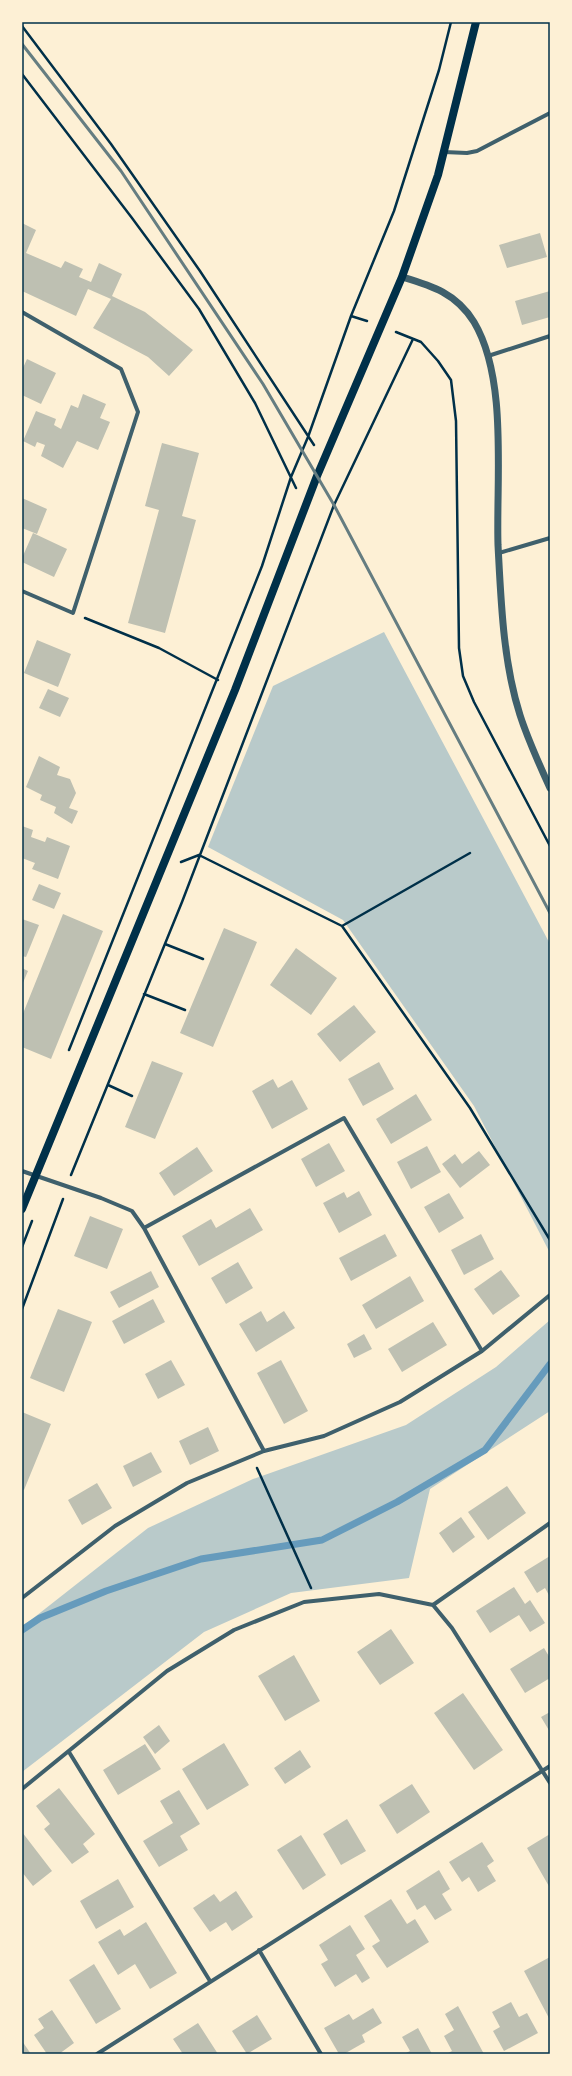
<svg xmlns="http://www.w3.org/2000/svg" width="572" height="2076" viewBox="0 0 572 2076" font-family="'Archivo Narrow',sans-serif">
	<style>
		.green { fill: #b9caca }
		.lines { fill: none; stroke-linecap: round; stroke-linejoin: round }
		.stream { stroke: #669bbc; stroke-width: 7 }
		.building { fill: #bec0b2 }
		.path { stroke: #003049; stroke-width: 2.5 }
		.minor { stroke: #3f606c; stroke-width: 4 }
		.tertiary { stroke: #3f606c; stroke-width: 7 }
		.secondary { stroke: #003049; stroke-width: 8 }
		.rail { stroke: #657d81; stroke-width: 3 }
		.neatline { fill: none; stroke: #003049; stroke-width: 1.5 }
	</style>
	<rect width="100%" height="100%" fill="#fdf0d5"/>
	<path class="green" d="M 384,632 L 550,944 L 550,1253 L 474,1106 L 343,920 L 208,847 L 273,686 Z
		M 550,1320 L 550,1411 L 430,1489 L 409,1578 L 291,1593 L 204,1632 L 22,1772 L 22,1627 L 148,1528 L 253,1479 L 406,1425 L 496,1367 Z"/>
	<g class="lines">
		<path class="stream" d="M 22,1630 L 40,1618 L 106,1591 L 201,1559 L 322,1540 L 397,1502 L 485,1450 L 550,1364"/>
	</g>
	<path class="building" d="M 22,223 L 36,230 L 26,253 L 61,268 L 65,261 L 83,269 L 79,277 L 91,282 L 99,263 L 122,274 L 112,296 L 145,312 L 193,350 L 169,376 L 148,357 L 93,328 L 111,299 L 88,289 L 76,316 L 22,291 Z
		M 540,233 L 547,257 L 507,268 L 499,245 Z
		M 550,291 L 550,317 L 522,325 L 515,301 Z
		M 27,359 L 56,373 L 41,404 L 22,395 L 22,370 Z
		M 83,394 L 106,404 L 100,418 L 110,422 L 98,450 L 77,441 L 63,468 L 41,456 L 45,445 L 37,442 L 35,447 L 23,441 L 36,411 L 56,419 L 54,425 L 61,429 L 71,405 L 78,408 Z
		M 162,443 L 199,453 L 182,516 L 196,520 L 165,633 L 128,623 L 159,510 L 145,506 Z
		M 22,498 L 47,509 L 37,534 L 22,528 Z
		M 33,533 L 67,549 L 54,577 L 22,562 L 22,558 Z
		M 37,640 L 71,654 L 58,687 L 24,673 Z
		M 48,689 L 69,698 L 60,717 L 39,708 Z
		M 39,756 L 60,767 L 57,775 L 70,779 L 76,793 L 69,808 L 78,811 L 72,824 L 54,813 L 56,807 L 40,800 L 42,795 L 26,787 Z
		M 22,826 L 33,830 L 31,837 L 45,842 L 47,837 L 70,846 L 58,879 L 32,869 L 35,863 L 22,858 Z
		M 39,884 L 61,893 L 54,909 L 32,900 Z
		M 63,914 L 103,931 L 51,1059 L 22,1047 L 22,1016 Z
		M 22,919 L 39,925 L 26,957 L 22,956 Z
		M 224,928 L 257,942 L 213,1047 L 180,1033 Z
		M 296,948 L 337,978 L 311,1015 L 270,985 Z
		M 22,968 L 28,971 L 22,985 Z
		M 354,1005 L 376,1032 L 340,1062 L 317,1034 Z
		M 152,1061 L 183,1073 L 155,1139 L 125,1127 Z
		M 379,1062 L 394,1089 L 363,1106 L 348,1079 Z
		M 273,1079 L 278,1088 L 292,1080 L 308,1109 L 272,1129 L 252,1091 Z
		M 416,1094 L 432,1120 L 391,1144 L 376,1119 Z
		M 329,1143 L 345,1171 L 316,1187 L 301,1159 Z
		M 427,1146 L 441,1172 L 411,1189 L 397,1162 Z
		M 197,1147 L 213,1171 L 174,1196 L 159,1173 Z
		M 479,1151 L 490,1165 L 460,1188 L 442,1164 L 455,1154 L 462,1164 Z
		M 359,1191 L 372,1215 L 339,1233 L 323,1203 L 344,1192 L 347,1198 Z
		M 449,1193 L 464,1218 L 439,1233 L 424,1207 Z
		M 250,1208 L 263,1230 L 199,1266 L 182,1236 L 211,1219 L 216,1228 Z
		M 90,1216 L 123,1229 L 107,1269 L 74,1256 Z
		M 385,1234 L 397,1256 L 351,1281 L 339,1258 Z
		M 481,1234 L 494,1259 L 464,1275 L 451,1250 Z
		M 238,1262 L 253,1288 L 226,1304 L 211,1278 Z
		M 501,1270 L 520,1296 L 493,1315 L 474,1289 Z
		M 151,1271 L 159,1287 L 119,1308 L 110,1292 Z
		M 410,1276 L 424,1301 L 376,1329 L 362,1305 Z
		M 153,1299 L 165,1322 L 124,1344 L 112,1321 Z
		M 58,1309 L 92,1322 L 64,1392 L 30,1378 Z
		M 261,1311 L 267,1322 L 284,1311 L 295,1328 L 256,1352 L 239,1324 Z
		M 433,1322 L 447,1345 L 402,1372 L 388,1349 Z
		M 364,1334 L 372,1349 L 354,1358 L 347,1344 Z
		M 171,1360 L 185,1385 L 158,1399 L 145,1374 Z
		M 281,1360 L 308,1411 L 284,1424 L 257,1373 Z
		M 22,1412 L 51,1424 L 24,1490 L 22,1489 Z
		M 208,1427 L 219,1451 L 190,1465 L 179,1441 Z
		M 151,1452 L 162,1472 L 133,1487 L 123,1466 Z
		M 97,1483 L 112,1508 L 82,1525 L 68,1500 Z
		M 507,1486 L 526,1513 L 488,1540 L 468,1512 Z
		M 461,1517 L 475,1537 L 453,1553 L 439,1533 Z
		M 550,1556 L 550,1597 L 545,1588 L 537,1593 L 524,1572 Z
		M 514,1587 L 525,1604 L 530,1600 L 545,1623 L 530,1632 L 519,1615 L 490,1633 L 476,1611 Z
		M 391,1629 L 414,1663 L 380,1685 L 357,1652 Z
		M 544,1648 L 550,1658 L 550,1678 L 525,1693 L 510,1669 Z
		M 294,1655 L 320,1701 L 285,1721 L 258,1676 Z
		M 463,1693 L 503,1750 L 474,1770 L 434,1713 Z
		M 550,1712 L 550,1732 L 541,1717 Z
		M 159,1725 L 170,1741 L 155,1754 L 143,1737 Z
		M 224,1743 L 249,1785 L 207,1810 L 182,1769 Z
		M 145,1744 L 161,1769 L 118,1795 L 103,1770 Z
		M 300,1750 L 311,1767 L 285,1784 L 274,1768 Z
		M 412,1784 L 430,1812 L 397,1834 L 379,1805 Z
		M 59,1788 L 95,1834 L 83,1844 L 89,1852 L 72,1864 L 44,1829 L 50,1824 L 36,1806 Z
		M 179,1790 L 200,1824 L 180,1836 L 188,1850 L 159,1867 L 143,1841 L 173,1823 L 160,1801 Z
		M 347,1819 L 366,1851 L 341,1865 L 323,1834 Z
		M 22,1832 L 52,1871 L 33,1886 L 22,1872 Z
		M 550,1834 L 550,1888 L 527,1848 Z
		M 301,1835 L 326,1875 L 303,1890 L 277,1850 Z
		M 482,1842 L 494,1861 L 487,1866 L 496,1881 L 478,1892 L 469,1877 L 462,1882 L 449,1862 Z
		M 439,1870 L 450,1889 L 442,1894 L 452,1910 L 435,1920 L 425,1905 L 417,1910 L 406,1891 Z
		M 118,1879 L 134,1907 L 96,1929 L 80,1901 Z
		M 236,1891 L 253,1917 L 232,1931 L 226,1922 L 210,1932 L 193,1908 L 214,1894 L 220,1902 Z
		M 391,1899 L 407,1924 L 415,1919 L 429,1942 L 387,1968 L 372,1946 L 380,1941 L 364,1916 Z
		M 146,1922 L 177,1973 L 150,1989 L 135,1964 L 118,1975 L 98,1942 L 120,1929 L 124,1936 Z
		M 350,1925 L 365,1949 L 356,1955 L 370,1978 L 362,1983 L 356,1974 L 335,1987 L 321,1964 L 328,1960 L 319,1945 Z
		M 550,1957 L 550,2020 L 524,1971 Z
		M 94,1964 L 121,2009 L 96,2024 L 69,1980 Z
		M 511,2002 L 519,2017 L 527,2013 L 538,2033 L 504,2051 L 493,2031 L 500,2027 L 492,2012 Z
		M 458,2006 L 484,2054 L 446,2054 L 452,2051 L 444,2036 L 454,2030 L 445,2014 Z
		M 373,2008 L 382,2023 L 362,2035 L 365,2042 L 344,2054 L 339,2054 L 324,2028 L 349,2014 L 353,2020 Z
		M 52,2010 L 74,2043 L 59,2054 L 47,2054 L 34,2035 L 44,2028 L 38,2019 Z
		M 257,2015 L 272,2039 L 247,2054 L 232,2031 Z
		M 198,2023 L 218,2054 L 183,2054 L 173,2039 Z
		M 418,2028 L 432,2054 L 404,2054 L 410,2051 L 402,2037 Z
		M 22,2041 L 31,2054 L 22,2054 Z"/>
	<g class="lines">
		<path class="path" d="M 22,26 L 111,144 L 200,271 L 314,445
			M 22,74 L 132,218 L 199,309 L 255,403 L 296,488
			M 351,316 L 367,321
			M 396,332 L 421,342 L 438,361 L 451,380 L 456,421 L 459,648 L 463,676 L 474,702 L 550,846
			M 85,618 L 159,648 L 218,680
			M 181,862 L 199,855 L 342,926 L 470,1108 L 550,1240
			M 342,926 L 470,853
			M 165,944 L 203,959
			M 144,994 L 185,1010
			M 69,1050 L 262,566 L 291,477 L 308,437 L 351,316 L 394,211 L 439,70 L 451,22
			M 108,1085 L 132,1096
			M 71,1175 L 182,902 L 334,505 L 413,339
			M 22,1247 L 32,1221
			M 22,1309 L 63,1199
			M 257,1468 L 311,1588"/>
		<path class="minor" d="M 444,152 L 467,153 L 477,151 L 550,113
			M 22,312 L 121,369 L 138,412 L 73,613 L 22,591
			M 488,356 L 550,336
			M 499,553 L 550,538
			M 22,1171 L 101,1198 L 132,1211 L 144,1228 L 264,1451
			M 144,1228 L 344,1118 L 482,1351
			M 22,1598 L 115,1526 L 187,1483 L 264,1451 L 324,1436 L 400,1402 L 482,1351 L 550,1295
			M 433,1605 L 452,1628 L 550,1783
			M 69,1752 L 210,1981
			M 22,1789 L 167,1671 L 234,1630 L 304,1602 L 379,1594 L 433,1605 L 550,1523
			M 259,1950 L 321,2054
			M 97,2054 L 550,1766"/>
		<path class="tertiary" d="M 402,277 C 432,286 456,293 474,322 C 508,379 496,479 498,545 C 501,601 503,662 520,715 C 528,740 539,764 550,788"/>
		<path class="secondary" d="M 22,1209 L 235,690 L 317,476 L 402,277 L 438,175 L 476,22"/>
		<path class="rail" d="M 22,44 L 121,171 L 263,384 L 334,505 L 550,913"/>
	</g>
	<rect width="572" height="2076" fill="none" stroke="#fdf0d5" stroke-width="46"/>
	<rect x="23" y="23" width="526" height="2030" class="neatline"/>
</svg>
